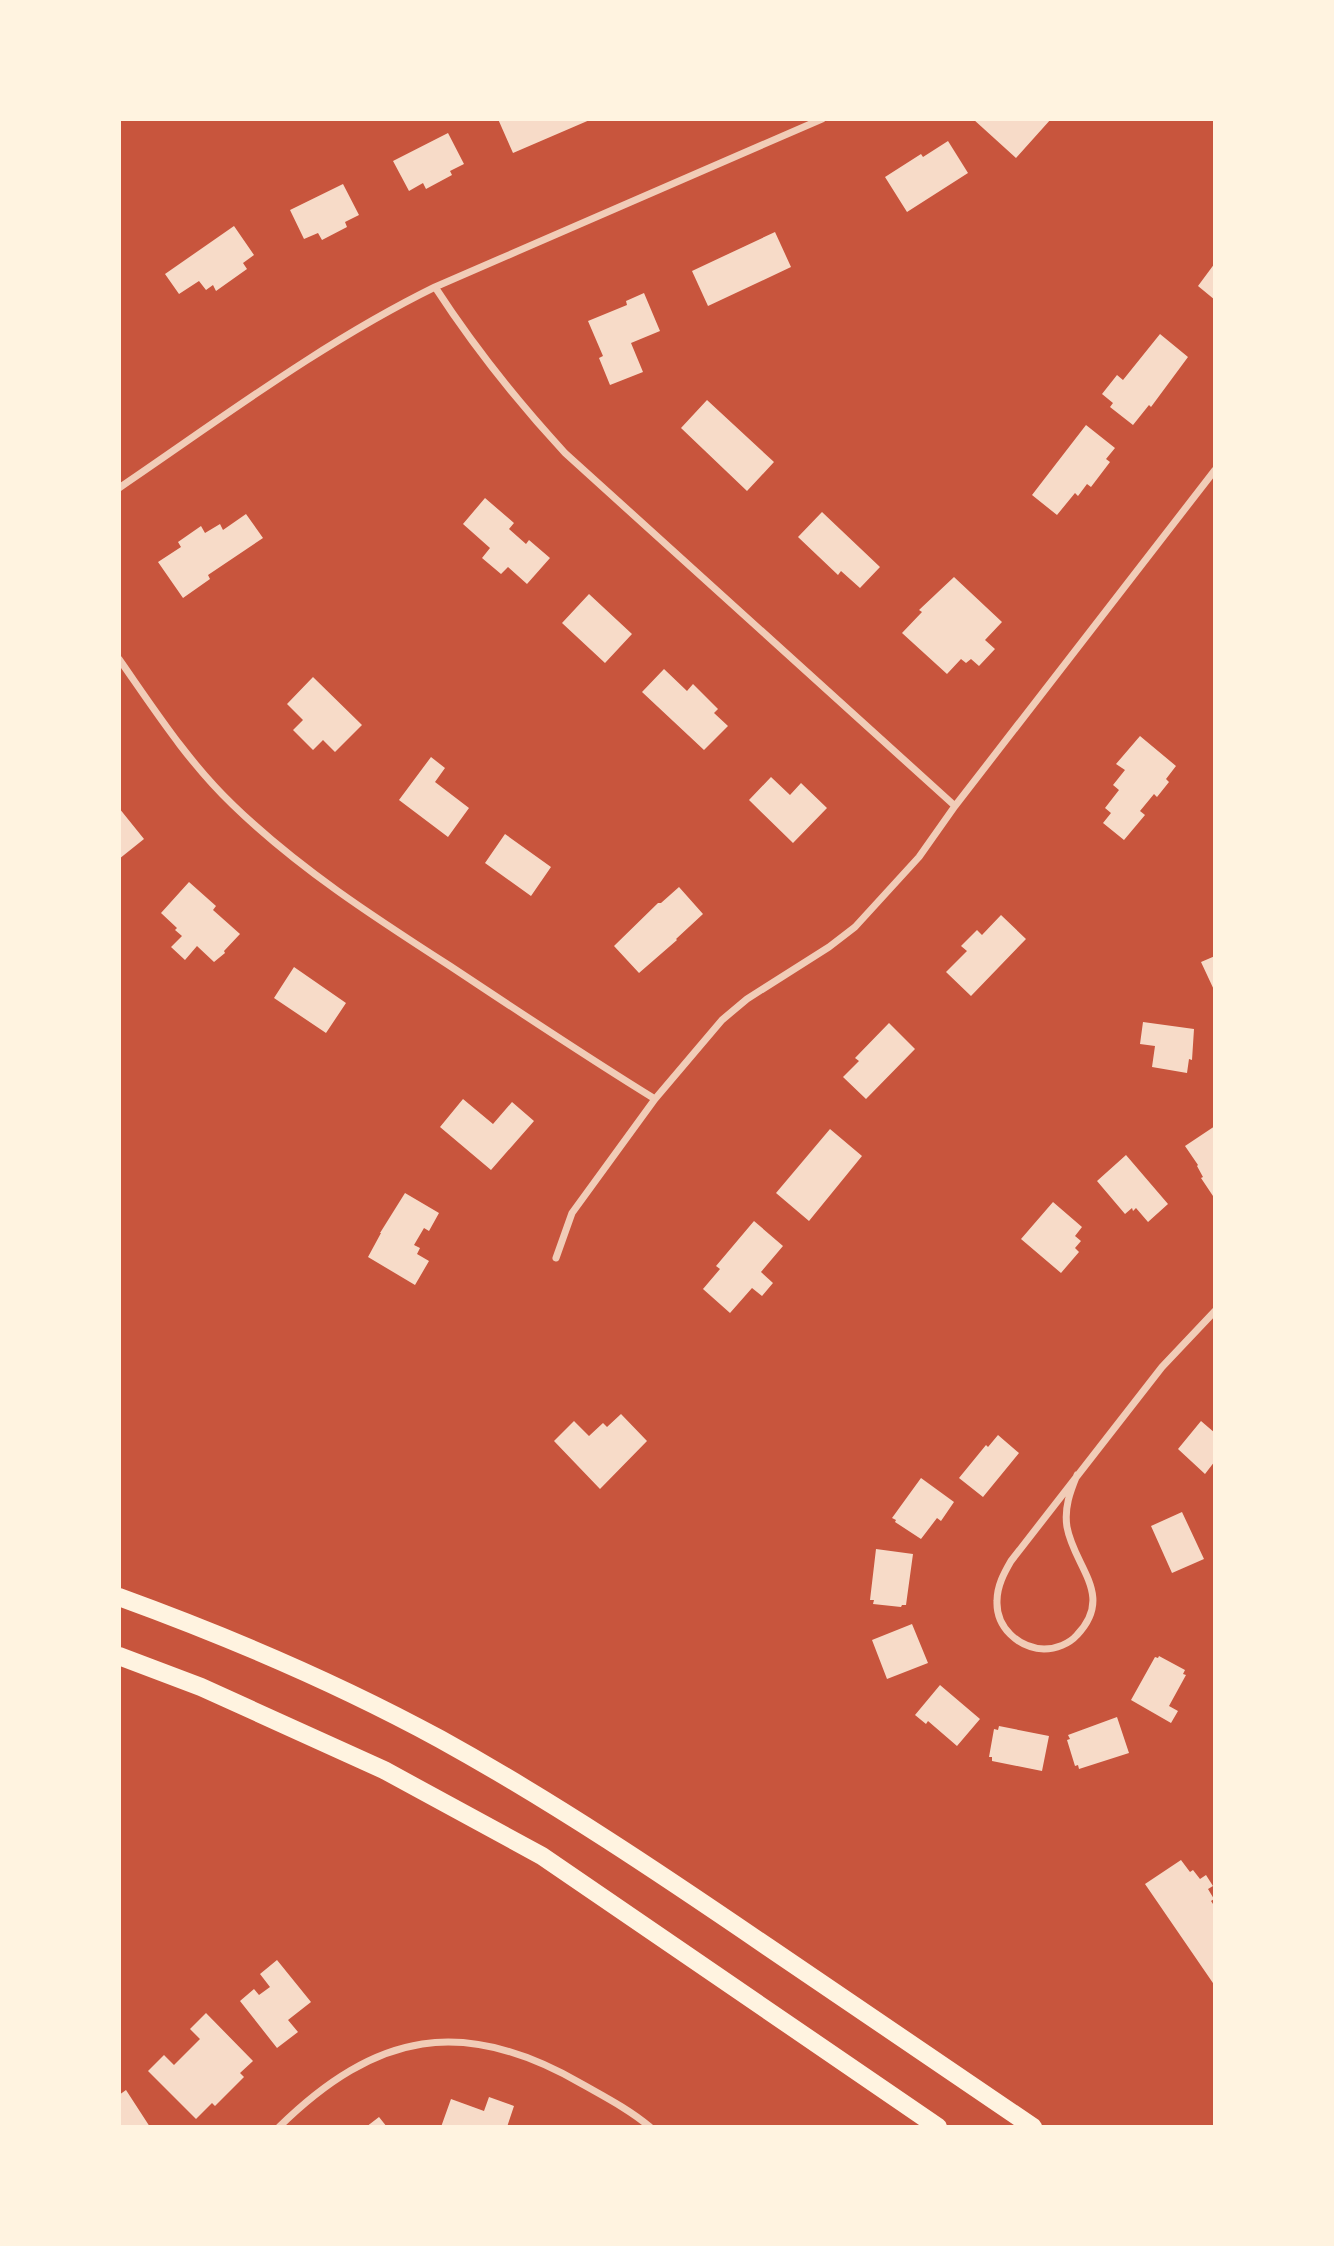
<svg xmlns="http://www.w3.org/2000/svg" width="1334" height="2246" viewBox="0 0 1334 2246" font-family="Commissioner,sans-serif">
	<style>
		.building { fill: #f7dbc8 }
		.lines { fill: none; stroke-linecap: round; stroke-linejoin: round }
		.minor { stroke: #f1ccb7; stroke-width: 7 }
		.trunk { stroke: #fff3e0; stroke-width: 18 }
	</style>
	<rect width="100%" height="100%" fill="#c8553d"/>
	<path class="building" d="M 498,119 L 592,119 L 513,153 Z
		M 973,119 L 1051,119 L 1016,158 Z
		M 448,133 L 464,164 L 450,171 L 452,175 L 426,189 L 423,183 L 409,191 L 393,161 Z
		M 948,141 L 968,173 L 907,212 L 885,177 L 921,154 L 923,157 Z
		M 343,184 L 359,215 L 345,222 L 347,227 L 322,240 L 318,233 L 304,239 L 290,210 Z
		M 234,226 L 254,255 L 243,263 L 247,269 L 216,291 L 213,285 L 206,290 L 199,281 L 179,294 L 165,274 Z
		M 775,232 L 791,267 L 708,306 L 692,271 Z
		M 1215,263 L 1215,300 L 1198,286 Z
		M 644,293 L 660,331 L 631,343 L 643,372 L 610,385 L 599,358 L 603,356 L 588,321 L 627,305 L 626,301 Z
		M 1160,334 L 1188,357 L 1151,407 L 1149,405 L 1133,425 L 1110,407 L 1113,403 L 1102,394 L 1117,375 L 1123,380 Z
		M 707,400 L 774,462 L 747,491 L 681,428 Z
		M 1086,425 L 1115,448 L 1106,459 L 1110,462 L 1091,487 L 1087,484 L 1078,496 L 1075,493 L 1057,515 L 1032,495 Z
		M 485,498 L 514,523 L 509,529 L 526,544 L 529,540 L 550,558 L 527,584 L 508,567 L 501,574 L 482,558 L 490,548 L 463,524 Z
		M 822,512 L 880,567 L 860,588 L 841,571 L 838,575 L 798,537 Z
		M 246,514 L 263,538 L 208,575 L 210,579 L 183,598 L 158,562 L 181,547 L 178,542 L 201,526 L 205,533 L 220,524 L 223,530 Z
		M 954,577 L 1002,622 L 985,640 L 995,649 L 979,666 L 971,659 L 966,663 L 961,659 L 947,674 L 902,633 L 922,612 L 919,610 Z
		M 589,594 L 632,634 L 605,663 L 562,623 Z
		M 664,669 L 687,691 L 693,684 L 718,709 L 714,713 L 728,726 L 704,750 L 642,692 Z
		M 313,677 L 362,725 L 335,752 L 323,740 L 313,750 L 293,730 L 303,720 L 287,704 Z
		M 1140,736 L 1176,766 L 1166,779 L 1169,782 L 1157,797 L 1154,794 L 1140,811 L 1145,815 L 1124,840 L 1103,823 L 1111,813 L 1105,808 L 1119,790 L 1113,785 L 1125,770 L 1116,764 Z
		M 431,757 L 445,768 L 435,782 L 469,808 L 448,837 L 399,800 Z
		M 771,777 L 790,795 L 801,783 L 827,808 L 793,843 L 749,800 Z
		M 119,808 L 144,839 L 119,859 Z
		M 505,834 L 551,867 L 531,896 L 485,863 Z
		M 189,882 L 216,906 L 213,910 L 240,934 L 224,951 L 225,953 L 214,962 L 197,946 L 185,960 L 171,947 L 182,936 L 175,930 L 177,928 L 161,913 Z
		M 679,887 L 703,914 L 676,939 L 677,940 L 639,973 L 614,946 L 658,903 L 661,903 Z
		M 1001,915 L 1026,939 L 971,996 L 946,972 L 967,951 L 961,946 L 977,930 L 982,935 Z
		M 1215,956 L 1215,992 L 1201,962 Z
		M 294,967 L 346,1003 L 326,1033 L 274,998 Z
		M 1143,1022 L 1194,1029 L 1192,1060 L 1189,1059 L 1187,1073 L 1152,1067 L 1155,1046 L 1140,1044 Z
		M 889,1023 L 915,1049 L 866,1099 L 843,1077 L 859,1061 L 855,1058 Z
		M 463,1099 L 493,1124 L 512,1102 L 534,1121 L 491,1170 L 440,1127 Z
		M 1215,1126 L 1215,1195 L 1213,1196 L 1201,1178 L 1203,1177 L 1197,1166 L 1198,1165 L 1185,1146 Z
		M 830,1129 L 862,1156 L 809,1221 L 776,1193 Z
		M 1126,1155 L 1168,1204 L 1148,1222 L 1136,1208 L 1133,1211 L 1132,1208 L 1125,1214 L 1097,1181 Z
		M 405,1193 L 439,1213 L 429,1231 L 424,1228 L 414,1245 L 420,1248 L 417,1254 L 429,1261 L 415,1285 L 368,1257 L 381,1233 L 380,1233 Z
		M 1053,1202 L 1082,1227 L 1075,1236 L 1081,1241 L 1075,1248 L 1079,1252 L 1061,1273 L 1021,1239 Z
		M 754,1221 L 783,1246 L 761,1272 L 773,1283 L 762,1296 L 752,1288 L 730,1313 L 703,1289 L 720,1269 L 716,1266 Z
		M 621,1414 L 647,1441 L 600,1489 L 554,1441 L 574,1421 L 589,1436 L 603,1423 L 607,1427 Z
		M 1201,1421 L 1215,1433 L 1215,1461 L 1205,1474 L 1178,1449 Z
		M 998,1435 L 1019,1453 L 983,1497 L 959,1478 L 986,1445 L 988,1447 Z
		M 921,1478 L 954,1502 L 941,1521 L 937,1518 L 921,1539 L 895,1522 L 896,1520 L 892,1518 Z
		M 1182,1512 L 1204,1559 L 1172,1573 L 1151,1526 Z
		M 876,1549 L 913,1554 L 906,1605 L 902,1605 L 901,1607 L 873,1604 L 874,1600 L 870,1600 Z
		M 912,1624 L 928,1663 L 887,1679 L 872,1640 Z
		M 1159,1656 L 1185,1670 L 1183,1674 L 1186,1675 L 1169,1706 L 1178,1711 L 1171,1723 L 1131,1700 L 1155,1657 L 1158,1658 Z
		M 940,1685 L 980,1719 L 957,1746 L 928,1721 L 926,1724 L 915,1715 Z
		M 1117,1717 L 1129,1753 L 1079,1769 L 1078,1765 L 1075,1766 L 1067,1740 L 1070,1739 L 1068,1735 Z
		M 999,1726 L 1049,1736 L 1042,1771 L 992,1761 L 992,1757 L 989,1757 L 994,1729 L 998,1730 Z
		M 1181,1860 L 1190,1872 L 1193,1870 L 1200,1879 L 1206,1875 L 1213,1886 L 1208,1889 L 1214,1899 L 1211,1901 L 1215,1907 L 1215,1986 L 1145,1884 Z
		M 277,1960 L 311,2002 L 288,2020 L 298,2032 L 277,2048 L 240,2001 L 254,1989 L 259,1995 L 270,1987 L 260,1974 Z
		M 206,2013 L 253,2061 L 240,2073 L 244,2077 L 215,2106 L 212,2103 L 196,2119 L 148,2071 L 164,2055 L 174,2065 L 200,2039 L 190,2029 Z
		M 126,2090 L 150,2127 L 119,2127 L 119,2095 Z
		M 489,2097 L 514,2106 L 507,2127 L 441,2127 L 451,2099 L 484,2111 Z
		M 379,2117 L 387,2127 L 366,2127 Z"/>
	<g class="lines">
		<path class="minor" d="M 435,287 C 474,347 517,401 565,453 L 955,806
			M 119,488 C 222,418 323,342 435,287 L 822,119
			M 119,659 C 154,709 188,762 233,805 C 298,868 374,917 450,966 C 518,1011 585,1056 655,1099
			M 556,1258 L 572,1213 L 655,1099 L 722,1020 L 747,999 L 829,947 L 855,927 L 919,857 L 955,806 L 1215,470
			M 1077,1475 C 1070,1492 1064,1508 1067,1527 C 1074,1567 1115,1595 1077,1635 C 1069,1644 1056,1649 1044,1649 C 1018,1648 996,1627 997,1601 C 997,1586 1004,1573 1011,1561 L 1162,1367 L 1215,1311
			M 279,2127 C 376,2032 463,2015 582,2084 C 605,2097 630,2110 650,2127"/>
		<path class="trunk" d="M 119,1597 C 229,1637 337,1683 440,1739 C 554,1802 661,1874 768,1947 C 857,2007 945,2067 1033,2127
			M 119,1656 L 201,1687 L 384,1770 L 542,1856 L 938,2127"/>
	</g>
	<rect width="1334" height="2246" fill="none" stroke="#fff3e0" stroke-width="242"/>
</svg>
